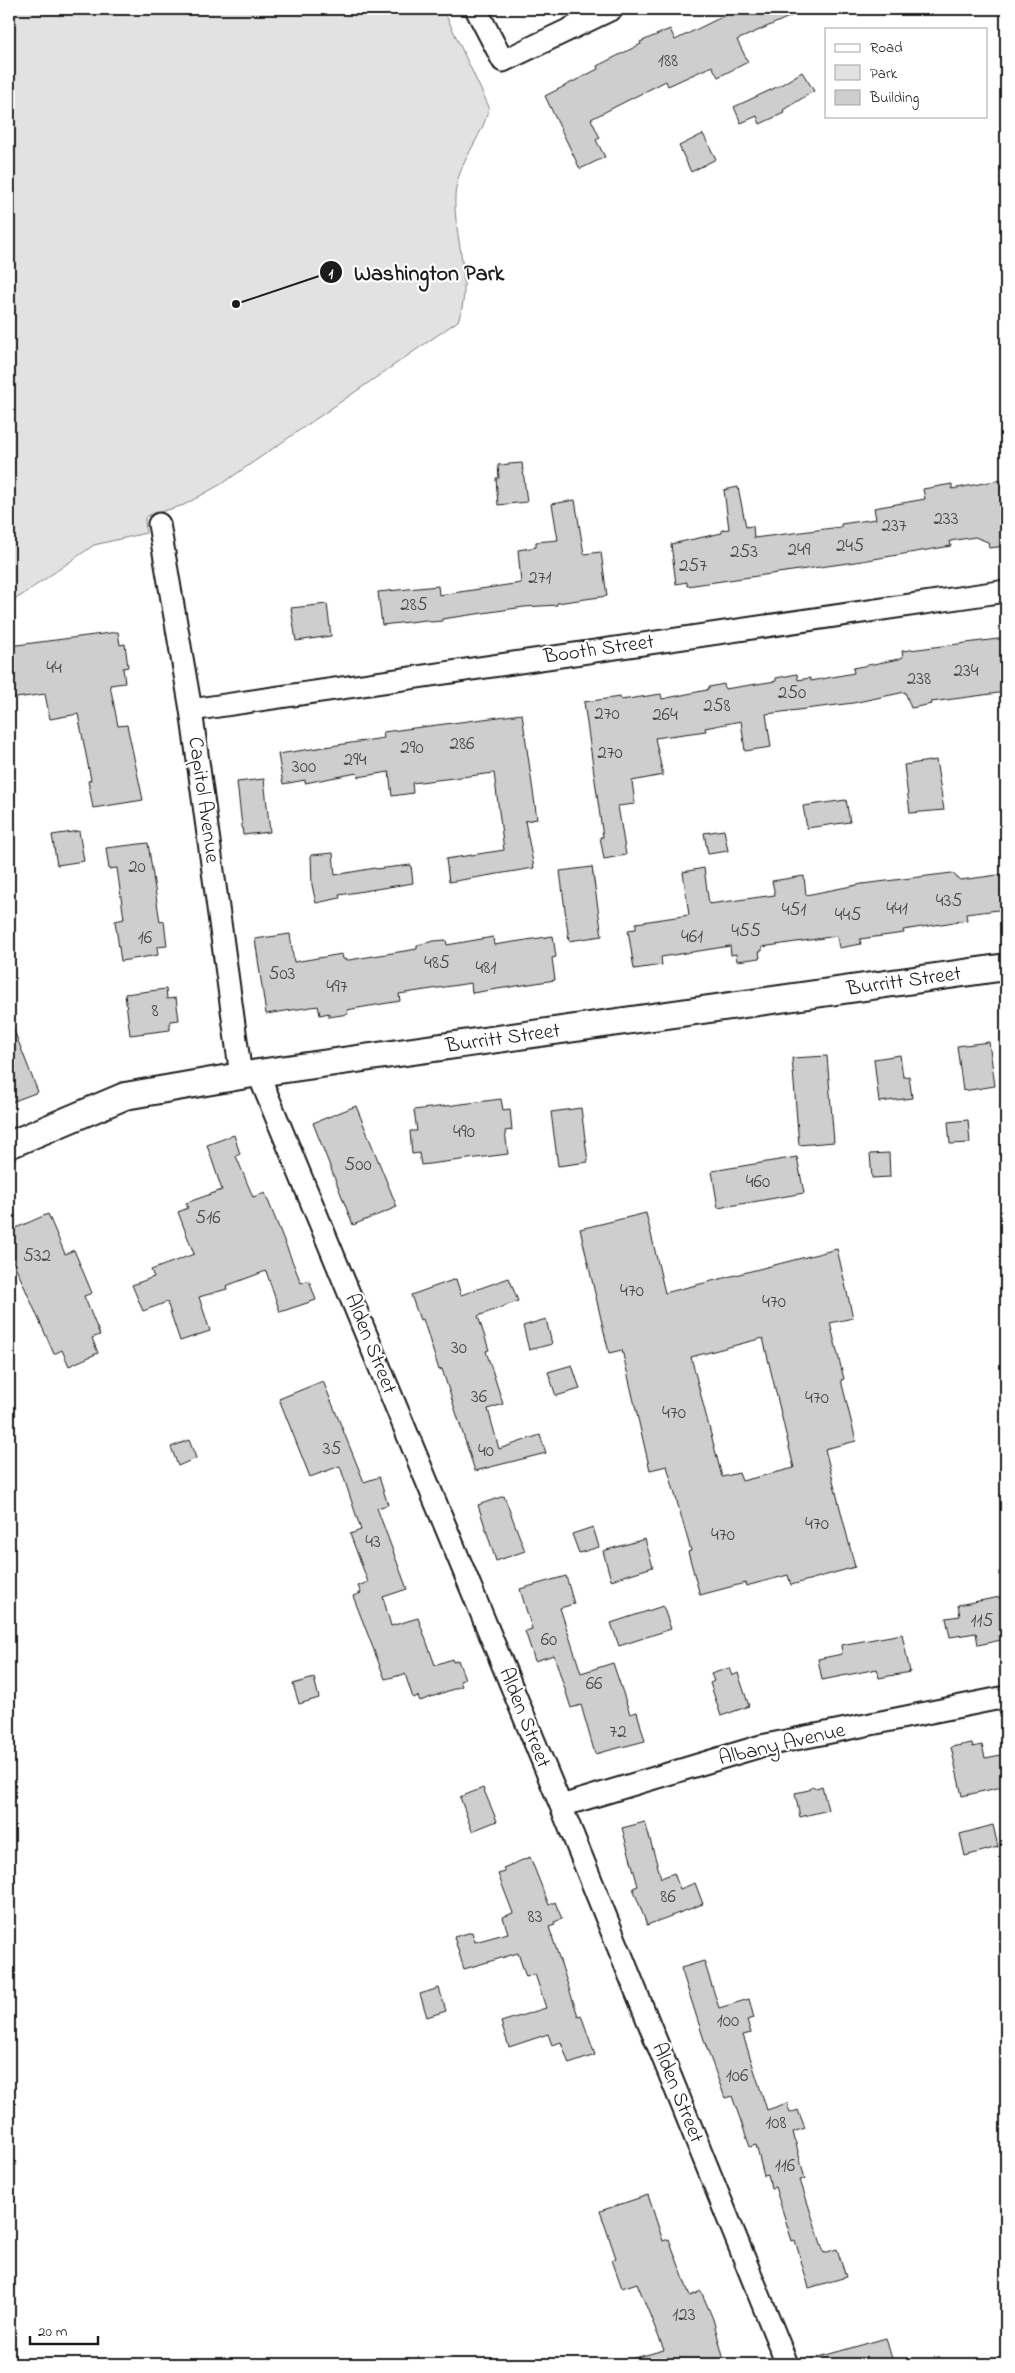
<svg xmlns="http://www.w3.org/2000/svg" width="1015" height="2373" viewBox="0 0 1015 2373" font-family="'Indie Flower',sans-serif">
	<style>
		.green { fill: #e2e2e2; stroke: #7f7f7f }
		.building { fill: #cecece; stroke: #1c1c1c; fill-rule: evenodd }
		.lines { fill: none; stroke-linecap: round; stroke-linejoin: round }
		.minor-casing { stroke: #1c1c1c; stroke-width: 25 }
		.tertiary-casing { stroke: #1c1c1c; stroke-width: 30 }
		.minor { stroke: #fff; stroke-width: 21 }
		.tertiary { stroke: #fff; stroke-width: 26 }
		.labels { text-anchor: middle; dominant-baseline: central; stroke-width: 4.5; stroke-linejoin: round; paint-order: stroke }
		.number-label { font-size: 19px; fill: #484848 }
		.street-label { font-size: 21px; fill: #1c1c1c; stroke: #fff }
		.leader { fill: none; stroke: #1c1c1c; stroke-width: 2 }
		.callout-dot { fill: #1c1c1c; stroke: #fff; stroke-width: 2 }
		.mark-label { font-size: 15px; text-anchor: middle; font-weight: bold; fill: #fff }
		.callout-label { font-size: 22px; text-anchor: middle; font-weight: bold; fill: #1c1c1c; stroke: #fff; stroke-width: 4.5; stroke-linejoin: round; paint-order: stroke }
	</style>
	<rect width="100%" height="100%" fill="#fff"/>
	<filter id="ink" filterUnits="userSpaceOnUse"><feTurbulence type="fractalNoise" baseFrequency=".02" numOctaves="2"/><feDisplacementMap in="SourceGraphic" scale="10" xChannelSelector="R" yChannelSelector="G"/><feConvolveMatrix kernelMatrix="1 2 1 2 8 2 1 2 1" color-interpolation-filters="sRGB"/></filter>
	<g filter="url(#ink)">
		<path class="green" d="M 9,9 L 443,9 L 489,107 C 483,138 457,162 455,196 C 453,236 474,282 458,321 L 223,483 L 184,505 L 147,516 L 145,518 L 146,533 L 94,545 L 9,604 Z"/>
		<path class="building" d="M 738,9 L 807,9 L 737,40 L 748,62 L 718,77 L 712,66 L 668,86 L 666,81 L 591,119 L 600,138 L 596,140 L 605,157 L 580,169 L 545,96 L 598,69 L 597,66 L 641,44 L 640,42 L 670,29 L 675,40 Z
			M 802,72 L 814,91 L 783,110 L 784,113 L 760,124 L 757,116 L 741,123 L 734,107 L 779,86 Z
			M 703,134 L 716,159 L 691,172 L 679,146 Z
			M 522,463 L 527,502 L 498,505 L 496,478 L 499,478 L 498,465 Z
			M 1000,480 L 1002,487 L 1006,486 L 1006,546 L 989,548 L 988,542 L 975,537 L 950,541 L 951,546 L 862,561 L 687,586 L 687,582 L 676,584 L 671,544 L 722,533 L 722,530 L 729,529 L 724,490 L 738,487 L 746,527 L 753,526 L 754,538 L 841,527 L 841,524 L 876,519 L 874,508 L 925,499 L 923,489 L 952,484 L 952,489 Z
			M 575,500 L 584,554 L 601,552 L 607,596 L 557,603 L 557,605 L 524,607 L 442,619 L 442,621 L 431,622 L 426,620 L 382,625 L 378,592 L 438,586 L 439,595 L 521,583 L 518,550 L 536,547 L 536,542 L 558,540 L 552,504 Z
			M 327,604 L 331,636 L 296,641 L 291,608 Z
			M 118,632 L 120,645 L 125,644 L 128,667 L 123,668 L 125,683 L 110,685 L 118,726 L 127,725 L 143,800 L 93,808 L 88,781 L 91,780 L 78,714 L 50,719 L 45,694 L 9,699 L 9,646 Z
			M 1006,638 L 1006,692 L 931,702 L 932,704 L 911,708 L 905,692 L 853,703 L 766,714 L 771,747 L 745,751 L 741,721 L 705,728 L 706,731 L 655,738 L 663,775 L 632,781 L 635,804 L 618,806 L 626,855 L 604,859 L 600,837 L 603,837 L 584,702 L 620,697 L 621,700 L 661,694 L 662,699 L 707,690 L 709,687 L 724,684 L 725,689 L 776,681 L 776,678 L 797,674 L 798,680 L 810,678 L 811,681 L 854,673 L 853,668 L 899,659 L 903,657 L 902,651 Z
			M 522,714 L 537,819 L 525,821 L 534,868 L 449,882 L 446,859 L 504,850 L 494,773 L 412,783 L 413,793 L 392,796 L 389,772 L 358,777 L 357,773 L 305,783 L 305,780 L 283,784 L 278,754 L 384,738 L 383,732 Z
			M 936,760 L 944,810 L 910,813 L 904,765 Z
			M 264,779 L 270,832 L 243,835 L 237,782 Z
			M 846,800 L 850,822 L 807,828 L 803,806 Z
			M 724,830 L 728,851 L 708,854 L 704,833 Z
			M 79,831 L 84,861 L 57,865 L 52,835 Z
			M 148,843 L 160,922 L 164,921 L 167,946 L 157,947 L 158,955 L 121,961 L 115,921 L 124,919 L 117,868 L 109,869 L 106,848 Z
			M 333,853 L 335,875 L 375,868 L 376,869 L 411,865 L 413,883 L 339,895 L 340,898 L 316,903 L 312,885 L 311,855 Z
			M 592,867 L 602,936 L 569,941 L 560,871 Z
			M 704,868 L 709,904 L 775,895 L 772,881 L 804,876 L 806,895 L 862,884 L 952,873 L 960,880 L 1006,874 L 1006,909 L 966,914 L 967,920 L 903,930 L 904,933 L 860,939 L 861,944 L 839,948 L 837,936 L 762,947 L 762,951 L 759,951 L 760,958 L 737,961 L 736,954 L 731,955 L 730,946 L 661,957 L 662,965 L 634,969 L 628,930 L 636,929 L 636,923 L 689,915 L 683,872 Z
			M 290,934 L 294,962 L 342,954 L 343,959 L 349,960 L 417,949 L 417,945 L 434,941 L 446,940 L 447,945 L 493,937 L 494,945 L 553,936 L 556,957 L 552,958 L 555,980 L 472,993 L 471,983 L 399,994 L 400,1001 L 358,1008 L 347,1010 L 348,1014 L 329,1017 L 329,1013 L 320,1015 L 318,1006 L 266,1014 L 255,939 Z
			M 166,989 L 167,999 L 176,998 L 179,1020 L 170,1021 L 170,1030 L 130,1035 L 125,994 Z
			M 10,1020 L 38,1092 L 9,1103 L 9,1021 Z
			M 989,1042 L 995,1086 L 963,1091 L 957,1046 Z
			M 900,1055 L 903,1077 L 909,1076 L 912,1098 L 879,1102 L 874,1059 Z
			M 827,1056 L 834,1142 L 799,1145 L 792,1058 Z
			M 501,1099 L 503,1110 L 510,1109 L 512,1130 L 505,1131 L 508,1154 L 421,1165 L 419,1153 L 412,1154 L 410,1131 L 417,1131 L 414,1110 Z
			M 356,1106 L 397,1207 L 353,1225 L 313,1123 Z
			M 581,1108 L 588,1162 L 558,1166 L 551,1112 Z
			M 968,1120 L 970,1143 L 950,1144 L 948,1122 Z
			M 234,1135 L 240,1154 L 236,1156 L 253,1197 L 265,1193 L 301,1283 L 309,1280 L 316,1300 L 280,1312 L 266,1271 L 226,1286 L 227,1289 L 199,1297 L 210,1331 L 180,1341 L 167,1302 L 143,1311 L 132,1285 L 154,1277 L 151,1270 L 194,1254 L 178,1212 L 188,1208 L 186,1203 L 222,1190 L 207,1145 Z
			M 889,1153 L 890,1177 L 872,1178 L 870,1154 Z
			M 797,1157 L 804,1193 L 718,1208 L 712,1171 Z
			M 646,1213 L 665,1293 L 837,1249 L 853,1318 L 830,1323 L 844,1379 L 841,1380 L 856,1441 L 825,1449 L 855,1567 L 791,1585 L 788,1575 L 746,1586 L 745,1583 L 700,1595 L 688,1552 L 691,1551 L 667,1466 L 650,1470 L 622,1350 L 609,1353 L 580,1229 ZM 763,1338 L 794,1468 L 742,1481 L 739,1473 L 722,1477 L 691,1357 Z
			M 48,1214 L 65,1254 L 74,1250 L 92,1293 L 84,1296 L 100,1335 L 92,1338 L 98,1353 L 69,1366 L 62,1350 L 54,1354 L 9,1252 L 9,1231 Z
			M 509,1278 L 518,1301 L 478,1316 L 489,1350 L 486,1351 L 503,1404 L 488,1409 L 499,1449 L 540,1435 L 546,1453 L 475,1471 L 442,1369 L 439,1370 L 423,1319 L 420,1320 L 411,1295 L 456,1279 L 461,1295 Z
			M 546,1319 L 552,1344 L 529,1350 L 523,1326 Z
			M 572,1365 L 580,1389 L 556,1396 L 548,1372 Z
			M 323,1381 L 364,1482 L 379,1477 L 388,1505 L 377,1508 L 407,1589 L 383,1597 L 391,1626 L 418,1618 L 435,1665 L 452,1659 L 453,1662 L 458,1660 L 465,1679 L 460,1681 L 462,1686 L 420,1701 L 418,1696 L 413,1698 L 405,1674 L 385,1679 L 353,1596 L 361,1593 L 358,1586 L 368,1582 L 350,1534 L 361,1530 L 340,1466 L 310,1477 L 279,1399 Z
			M 189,1440 L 196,1458 L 178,1466 L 171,1447 Z
			M 504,1496 L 525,1551 L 496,1561 L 478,1505 Z
			M 593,1527 L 599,1547 L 579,1553 L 572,1534 Z
			M 645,1539 L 653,1567 L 611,1580 L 603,1551 Z
			M 566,1576 L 574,1604 L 560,1608 L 581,1673 L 613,1663 L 630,1714 L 637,1712 L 645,1741 L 595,1754 L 581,1705 L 571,1708 L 554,1655 L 535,1661 L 525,1631 L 532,1629 L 520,1589 Z
			M 1000,1597 L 1006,1639 L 978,1645 L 976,1633 L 950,1637 L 946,1618 L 960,1616 L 958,1605 Z
			M 663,1606 L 671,1629 L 619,1646 L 611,1623 Z
			M 902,1634 L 910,1672 L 879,1678 L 877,1669 L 822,1680 L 818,1659 L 842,1654 L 841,1645 Z
			M 729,1668 L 732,1676 L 738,1673 L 749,1706 L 721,1716 L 710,1683 L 714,1681 L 711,1674 Z
			M 314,1678 L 319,1698 L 299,1704 L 293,1684 Z
			M 972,1743 L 973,1747 L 982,1745 L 985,1758 L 1006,1754 L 1006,1786 L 962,1796 L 951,1747 Z
			M 812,1786 L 816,1788 L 822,1786 L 828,1810 L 800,1817 L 795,1793 L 809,1790 Z
			M 483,1788 L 497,1821 L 472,1831 L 460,1797 Z
			M 645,1822 L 661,1878 L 674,1873 L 680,1889 L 695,1883 L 703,1904 L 647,1925 L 633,1888 L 638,1886 L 622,1828 Z
			M 993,1825 L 998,1847 L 965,1856 L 960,1834 Z
			M 530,1857 L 549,1905 L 555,1902 L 562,1919 L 554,1922 L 555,1925 L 549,1927 L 578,2016 L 581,2015 L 595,2055 L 569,2064 L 561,2042 L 552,2045 L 548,2034 L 509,2047 L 501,2022 L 546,2008 L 535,1974 L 526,1977 L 518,1953 L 464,1969 L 454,1937 L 472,1932 L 475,1942 L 508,1933 L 503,1917 L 513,1913 L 498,1874 L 505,1872 L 503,1868 Z
			M 704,1961 L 719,2008 L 749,1999 L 754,2018 L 747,2020 L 751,2033 L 743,2035 L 767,2110 L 787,2103 L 790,2113 L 798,2110 L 805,2128 L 793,2132 L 805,2179 L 800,2180 L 824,2253 L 837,2249 L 846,2277 L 809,2288 L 795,2240 L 792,2241 L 775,2187 L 771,2188 L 768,2175 L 764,2176 L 756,2145 L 750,2147 L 732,2096 L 725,2098 L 706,2046 L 681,1968 Z
			M 439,1988 L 446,2011 L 427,2017 L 420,1994 Z
			M 648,2195 L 663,2241 L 669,2239 L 690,2296 L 701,2291 L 713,2319 L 725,2364 L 632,2364 L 631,2359 L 664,2350 L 637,2283 L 622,2288 L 612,2260 L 616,2258 L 600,2211 Z
			M 886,2338 L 892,2359 L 886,2361 L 887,2364 L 813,2364 L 812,2359 Z"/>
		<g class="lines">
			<defs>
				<path id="minor" d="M 476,9 L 503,61 L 612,9
					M 159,524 L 191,710 L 241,1076
					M 191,710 L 1006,591
					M 258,1073 L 561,1806 L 787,2364
					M 561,1806 L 761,1746 L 1006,1697"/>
				<path id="tertiary" d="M 9,1145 L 125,1096 L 258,1073 L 1006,967"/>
			</defs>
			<use href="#minor" class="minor-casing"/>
			<use href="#tertiary" class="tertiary-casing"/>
			<use href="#minor" class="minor"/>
			<use href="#tertiary" class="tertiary"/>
		</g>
	</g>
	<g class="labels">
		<g class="number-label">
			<text x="668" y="61">188</text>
			<text x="946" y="519">233</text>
			<text x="894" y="526">237</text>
			<text x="850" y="546">245</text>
			<text x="799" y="550">249</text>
			<text x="744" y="552">253</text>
			<text x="693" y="566">257</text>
			<text x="540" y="578">271</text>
			<text x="414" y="605">285</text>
			<text x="54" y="668">44</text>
			<text x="966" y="671">234</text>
			<text x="919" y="679">238</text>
			<text x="792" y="693">250</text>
			<text x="717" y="706">258</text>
			<text x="607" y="714">270</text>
			<text x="665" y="715">264</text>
			<text x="462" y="744">286</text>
			<text x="412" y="748">290</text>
			<text x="610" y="753">270</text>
			<text x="355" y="760">294</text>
			<text x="304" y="767">300</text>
			<text x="137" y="867">20</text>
			<text x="949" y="901">435</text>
			<text x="897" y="909">441</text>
			<text x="794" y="910">451</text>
			<text x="848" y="915">445</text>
			<text x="746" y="931">455</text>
			<text x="692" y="937">461</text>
			<text x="145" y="938">16</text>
			<text x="437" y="963">485</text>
			<text x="486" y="968">481</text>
			<text x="282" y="974">503</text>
			<text x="337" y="987">497</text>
			<text x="155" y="1011">8</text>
			<text x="464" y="1132">490</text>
			<text x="358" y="1165">500</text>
			<text x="758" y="1182">460</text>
			<text x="208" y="1218">516</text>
			<text x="37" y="1256">532</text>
			<text x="632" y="1291">470</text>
			<text x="774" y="1302">470</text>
			<text x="459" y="1348">30</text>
			<text x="479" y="1397">36</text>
			<text x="817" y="1398">470</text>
			<text x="674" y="1413">470</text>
			<text x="332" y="1449">35</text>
			<text x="486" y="1451">40</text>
			<text x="817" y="1524">470</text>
			<text x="723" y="1535">470</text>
			<text x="373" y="1542">43</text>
			<text x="982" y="1621">115</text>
			<text x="549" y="1640">60</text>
			<text x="594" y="1684">66</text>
			<text x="618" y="1732">72</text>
			<text x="668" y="1897">86</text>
			<text x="535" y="1917">83</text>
			<text x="728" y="2021">100</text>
			<text x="737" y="2076">106</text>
			<text x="776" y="2123">108</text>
			<text x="785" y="2166">116</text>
			<text x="684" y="2315">123</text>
		</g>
		<g class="street-label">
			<text transform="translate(599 650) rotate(-8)">Booth Street</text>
			<text transform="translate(203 800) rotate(82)">Capitol Avenue</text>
			<text transform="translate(904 982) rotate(-8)">Burritt Street</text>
			<text transform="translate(503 1039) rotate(-8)">Burritt Street</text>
			<text transform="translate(370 1344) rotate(68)">Alden Street</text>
			<text transform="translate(524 1718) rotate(68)">Alden Street</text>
			<text transform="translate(782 1745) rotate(-13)">Albany Avenue</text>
			<text transform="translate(677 2093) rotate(68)">Alden Street</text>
		</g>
	</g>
	<path class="leader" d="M236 304L331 272"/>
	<g class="callout-dot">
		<circle cx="236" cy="304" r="5"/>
		<circle cx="331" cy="272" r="12"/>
	</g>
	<g class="mark-label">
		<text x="331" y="278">1</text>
	</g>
	<g class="callout-label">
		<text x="429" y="280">Washington Park</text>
	</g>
	<rect width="1015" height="2373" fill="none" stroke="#fff" stroke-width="30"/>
	<rect x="15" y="15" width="985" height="2343" fill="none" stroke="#1c1c1c" stroke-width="2" filter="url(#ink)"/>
	<rect x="825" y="28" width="162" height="90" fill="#ffffff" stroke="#a4a4a4"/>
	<rect x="835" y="44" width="25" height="8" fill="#ffffff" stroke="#a4a4a4"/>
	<text x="870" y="52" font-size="15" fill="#1c1c1c">Road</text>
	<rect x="835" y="65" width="25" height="15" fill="#e2e2e2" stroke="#a4a4a4"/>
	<text x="870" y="78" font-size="15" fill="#1c1c1c">Park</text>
	<rect x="835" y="90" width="25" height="15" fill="#cecece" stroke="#a4a4a4"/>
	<text x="870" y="102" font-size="15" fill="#1c1c1c">Building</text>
	<path d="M30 2336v8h68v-8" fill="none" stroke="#1c1c1c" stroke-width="2.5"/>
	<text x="38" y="2336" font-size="15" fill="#1c1c1c" stroke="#ffffff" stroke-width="4" paint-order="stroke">20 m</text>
</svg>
